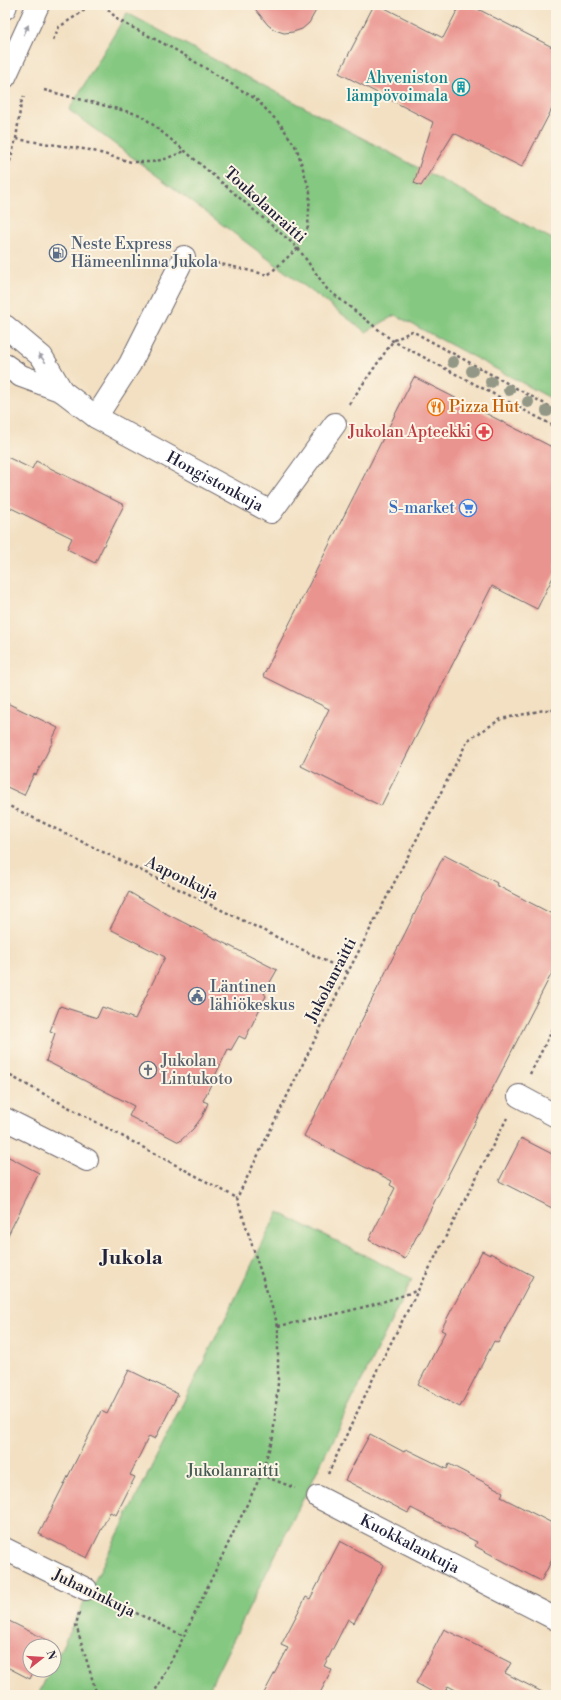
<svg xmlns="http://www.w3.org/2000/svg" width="561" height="1700" viewBox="0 0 561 1700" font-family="'Libre Bodoni',serif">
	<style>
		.green { fill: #85c881; stroke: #54755e }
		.building { fill: #ea9490 }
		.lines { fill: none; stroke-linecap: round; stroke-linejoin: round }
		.minor-casing { stroke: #6b646a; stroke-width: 24 }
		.major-casing { stroke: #6b646a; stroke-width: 24 }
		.path { stroke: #6b646a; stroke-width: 2.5; stroke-dasharray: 3 3; stroke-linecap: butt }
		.minor { stroke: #fff; stroke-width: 22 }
		.major { stroke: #fff; stroke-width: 22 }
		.tree { fill: #939786 }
		.oneway { fill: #9c9ca7 }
		.labels { text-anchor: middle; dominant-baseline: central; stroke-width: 4; stroke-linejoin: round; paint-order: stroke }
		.culture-label { font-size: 16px; fill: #0d838f; stroke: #fcf5e5; text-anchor: end }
		.street-label { font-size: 16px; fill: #22223b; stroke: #fcf5e5 }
		.service-label { font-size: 16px; fill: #4e5e75; stroke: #fcf5e5; text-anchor: start }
		.food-label { font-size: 16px; fill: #c56008; stroke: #fcf5e5; text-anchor: start }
		.health-label { font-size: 16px; fill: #be3a42; stroke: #fcf5e5; text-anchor: end }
		.shop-label { font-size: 16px; fill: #366cbe; stroke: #fcf5e5; text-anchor: end }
		.worship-label { font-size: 16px; fill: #5b616d; stroke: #fcf5e5; text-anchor: start }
		.park-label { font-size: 16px; fill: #455c54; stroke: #fcf5e5 }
		.district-label { font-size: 20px; font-weight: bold; fill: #22223b; stroke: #fcf5e5 }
	</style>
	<rect width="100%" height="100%" fill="#fcf5e5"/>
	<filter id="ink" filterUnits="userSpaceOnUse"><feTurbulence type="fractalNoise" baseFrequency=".025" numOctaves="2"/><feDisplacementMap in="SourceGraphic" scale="8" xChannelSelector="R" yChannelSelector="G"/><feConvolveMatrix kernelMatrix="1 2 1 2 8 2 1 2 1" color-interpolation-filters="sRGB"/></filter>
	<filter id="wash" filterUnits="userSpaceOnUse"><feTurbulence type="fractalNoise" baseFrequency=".012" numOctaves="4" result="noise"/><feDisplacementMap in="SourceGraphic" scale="16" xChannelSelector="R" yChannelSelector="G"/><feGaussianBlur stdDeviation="0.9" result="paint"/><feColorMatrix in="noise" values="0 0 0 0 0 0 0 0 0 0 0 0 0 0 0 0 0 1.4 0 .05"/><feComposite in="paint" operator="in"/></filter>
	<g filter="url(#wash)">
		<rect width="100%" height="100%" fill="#f3e0c2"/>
		<path class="green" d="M 127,13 L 556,241 L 556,401 L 395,315 L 366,332 L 69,110 Z
			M 278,1212 L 412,1279 L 206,1695 L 38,1695 L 50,1670 L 54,1670 L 54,1663 Z"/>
		<g id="blocks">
			<path class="building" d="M 252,5 L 319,5 L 309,23 L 302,29 L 293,32 L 284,33 L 275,30 L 268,25 Z
				M 374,5 L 379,5 L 443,38 L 460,5 L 470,5 L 556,49 L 556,101 L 522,167 L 454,133 L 421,186 L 414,183 L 433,122 L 339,73 Z
				M 414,377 L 556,449 L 556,571 L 537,609 L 492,586 L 381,806 L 301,766 L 329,709 L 263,676 Z
				M 5,456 L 32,469 L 36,461 L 124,505 L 95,563 L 67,549 L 72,538 L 5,505 Z
				M 5,702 L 58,728 L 52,740 L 53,741 L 36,775 L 34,774 L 24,795 L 5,786 Z
				M 444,855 L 497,883 L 496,885 L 556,916 L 556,965 L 405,1259 L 369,1240 L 395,1188 L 390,1185 L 392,1181 L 304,1136 Z
				M 129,892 L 163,912 L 277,970 L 264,993 L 266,996 L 245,1039 L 239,1036 L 231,1050 L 228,1049 L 203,1101 L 208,1103 L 202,1117 L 193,1129 L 179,1142 L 129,1116 L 134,1106 L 46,1061 L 55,1033 L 50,1031 L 60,1006 L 97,1018 L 102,1007 L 135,1019 L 165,957 L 110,929 Z
				M 521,1138 L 556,1156 L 556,1210 L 499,1181 Z
				M 5,1155 L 39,1173 L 5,1241 Z
				M 482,1251 L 490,1255 L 490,1253 L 533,1276 L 498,1343 L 494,1341 L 460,1407 L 418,1385 L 445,1332 L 441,1330 Z
				M 129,1370 L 178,1394 L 155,1439 L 149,1436 L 130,1475 L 135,1477 L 116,1515 L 110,1512 L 87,1558 L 39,1534 L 101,1411 L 107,1414 Z
				M 370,1434 L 404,1452 L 406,1449 L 447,1469 L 449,1464 L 503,1492 L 501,1497 L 556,1525 L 556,1552 L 541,1581 L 475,1546 L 477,1542 L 411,1508 L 408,1513 L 345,1480 Z
				M 340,1541 L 384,1565 L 354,1623 L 348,1619 L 324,1666 L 332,1670 L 319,1695 L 263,1695 L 288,1648 L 281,1645 L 306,1597 L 310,1599 Z
				M 5,1619 L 49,1641 L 46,1646 L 30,1646 L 30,1670 L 34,1670 L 30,1679 L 5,1666 Z
				M 444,1629 L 511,1663 L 505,1673 L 548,1695 L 465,1695 L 448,1686 L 443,1695 L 438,1695 L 416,1683 Z"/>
		</g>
	</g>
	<g filter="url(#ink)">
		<use href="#blocks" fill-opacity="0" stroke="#6b646a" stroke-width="1"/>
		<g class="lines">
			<defs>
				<g id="minor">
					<path d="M 5,326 L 42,357 L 62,391"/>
					<path id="s1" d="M 5,365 L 21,376 L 62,391 L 96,417 L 271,512 L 335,424"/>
					<path d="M 96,417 L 130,364 L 184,257"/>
					<path d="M 519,1096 L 556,1116"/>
					<path d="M 5,1119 L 87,1160"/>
					<path id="s2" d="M 318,1497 L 556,1619"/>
					<path d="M 5,1549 L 86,1589"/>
				</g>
				<path id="major" d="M 5,8 L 6,5
					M 5,77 L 38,5"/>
			</defs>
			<use href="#minor" class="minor-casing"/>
			<use href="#major" class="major-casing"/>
			<path class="path" d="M 104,5 L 118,20 L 174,49 L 256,99 L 281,125 L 297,149 L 310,192 L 308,227 L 298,248 L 268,275 L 208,261
				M 53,40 L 59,27 L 82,12 L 89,5
				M 44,90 L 141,115 L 185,151 L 298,248 L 327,289 L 393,341 L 556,427
				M 16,139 L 21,103 L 24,96
				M 5,179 L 16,139 L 90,150 L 131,162 L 152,162 L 165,159 L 185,151
				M 349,404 L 393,341 L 412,331 L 556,410
				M 5,804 L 348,972
				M 5,1073 L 237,1198
				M 530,1074 L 556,1023
				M 278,1326 C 325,1317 371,1307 416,1291
				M 328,1474 L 379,1366 L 507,1118
				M 261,1475 L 295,1488
				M 109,1600 L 184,1636
				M 79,1613 L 76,1625 L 97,1695
				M 153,1695 L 184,1636 L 261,1475 L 273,1437 L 278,1383 L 278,1326 L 237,1198 L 348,972 L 468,740 L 501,719 L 544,710 L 556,710"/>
			<use href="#minor" class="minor"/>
			<use href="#major" class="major"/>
		</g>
		<g class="tree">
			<circle cx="453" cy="362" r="6"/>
			<circle cx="472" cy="371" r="6"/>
			<circle cx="491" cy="382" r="6"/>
			<circle cx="509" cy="390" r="6"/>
			<circle cx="528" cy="402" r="6"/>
			<circle cx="547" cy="411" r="6"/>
		</g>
		<defs><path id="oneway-solid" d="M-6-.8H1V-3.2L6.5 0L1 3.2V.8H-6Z"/></defs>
		<g class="oneway">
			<use href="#oneway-solid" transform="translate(26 30) rotate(-65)"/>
			<use href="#oneway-solid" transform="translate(42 358) rotate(-129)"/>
		</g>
	</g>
	<defs>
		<symbol id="building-ring" viewBox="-11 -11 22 22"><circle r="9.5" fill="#fcf5e5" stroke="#0f9aa8" stroke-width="1.5"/><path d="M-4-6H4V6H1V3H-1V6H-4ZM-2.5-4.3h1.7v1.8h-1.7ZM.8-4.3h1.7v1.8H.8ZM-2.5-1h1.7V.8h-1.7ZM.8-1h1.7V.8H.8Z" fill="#0f9aa8"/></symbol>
		<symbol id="fuel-ring" viewBox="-11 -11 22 22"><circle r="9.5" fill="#fcf5e5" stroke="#5c6f8a" stroke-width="1.5"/><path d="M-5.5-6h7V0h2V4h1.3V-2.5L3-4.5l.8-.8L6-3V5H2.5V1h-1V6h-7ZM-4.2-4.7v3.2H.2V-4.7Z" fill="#5c6f8a"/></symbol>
		<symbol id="restaurant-ring" viewBox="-11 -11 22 22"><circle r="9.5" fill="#fcf5e5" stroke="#e8710a" stroke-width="1.5"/><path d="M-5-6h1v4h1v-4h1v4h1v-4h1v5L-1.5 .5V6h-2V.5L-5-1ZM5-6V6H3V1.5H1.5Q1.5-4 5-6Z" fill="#e8710a"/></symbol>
		<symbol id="pharmacy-ring" viewBox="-11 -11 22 22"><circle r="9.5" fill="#fcf5e5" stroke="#e0444e" stroke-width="1.5"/><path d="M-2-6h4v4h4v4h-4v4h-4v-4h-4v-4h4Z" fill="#e0444e"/></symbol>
		<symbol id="supermarket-ring" viewBox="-11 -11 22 22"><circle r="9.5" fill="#fcf5e5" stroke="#3f7fe0" stroke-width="1.5"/><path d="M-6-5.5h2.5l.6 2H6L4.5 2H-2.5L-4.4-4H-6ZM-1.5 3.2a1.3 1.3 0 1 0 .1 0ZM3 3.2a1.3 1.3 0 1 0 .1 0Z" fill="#3f7fe0"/></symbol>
		<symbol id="civic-ring" viewBox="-11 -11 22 22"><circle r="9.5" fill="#fcf5e5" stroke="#5c6f8a" stroke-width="1.5"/><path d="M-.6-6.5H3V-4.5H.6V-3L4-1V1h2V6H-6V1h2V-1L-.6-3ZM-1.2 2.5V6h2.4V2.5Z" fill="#5c6f8a"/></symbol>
		<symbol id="church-ring" viewBox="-11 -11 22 22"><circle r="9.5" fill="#fcf5e5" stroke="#6b7280" stroke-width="1.5"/><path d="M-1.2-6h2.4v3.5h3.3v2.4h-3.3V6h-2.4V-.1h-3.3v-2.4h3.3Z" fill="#6b7280"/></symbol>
	</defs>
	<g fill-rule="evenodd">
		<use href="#building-ring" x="451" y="77" width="20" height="20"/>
		<use href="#fuel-ring" x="48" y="243" width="20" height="20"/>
		<use href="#restaurant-ring" x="426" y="397" width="20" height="20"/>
		<use href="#pharmacy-ring" x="474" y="422" width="20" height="20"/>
		<use href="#supermarket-ring" x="458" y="498" width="20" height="20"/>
		<use href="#civic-ring" x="187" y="986" width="20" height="20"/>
		<use href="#church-ring" x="138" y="1060" width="20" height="20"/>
	</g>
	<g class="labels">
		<g class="culture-label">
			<text x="448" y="78">Ahveniston<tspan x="448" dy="18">lämpövoimala</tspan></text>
		</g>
		<g class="street-label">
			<text transform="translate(265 205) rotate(42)">Toukolanraitti</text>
			<text stroke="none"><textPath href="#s1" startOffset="241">Hongistonkuja</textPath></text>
			<text transform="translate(182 878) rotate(26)">Aaponkuja</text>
			<text transform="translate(331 980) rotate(-63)">Jukolanraitti</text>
			<text stroke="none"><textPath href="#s2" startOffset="103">Kuokkalankuja</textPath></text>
			<text transform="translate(94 1593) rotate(26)">Juhaninkuja</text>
		</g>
		<g class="service-label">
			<text x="71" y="244">Neste Express<tspan x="71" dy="18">Hämeenlinna Jukola</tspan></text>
			<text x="210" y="987">Läntinen<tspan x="210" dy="18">lähiökeskus</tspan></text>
		</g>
		<g class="food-label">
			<text x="449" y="407">Pizza Hut</text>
		</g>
		<g class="health-label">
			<text x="471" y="432">Jukolan Apteekki</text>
		</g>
		<g class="shop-label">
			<text x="455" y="508">S-market</text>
		</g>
		<g class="worship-label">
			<text x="161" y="1061">Jukolan<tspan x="161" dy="18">Lintukoto</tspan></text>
		</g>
		<g class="park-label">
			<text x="233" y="1471">Jukolanraitti</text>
		</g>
		<g class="district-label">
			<text x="132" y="1258">Jukola</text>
		</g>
	</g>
	<rect width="561" height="1700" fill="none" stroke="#fcf5e5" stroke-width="20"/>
	<g transform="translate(42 1658) rotate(73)"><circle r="19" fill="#fcf5e5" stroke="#a5a1a1"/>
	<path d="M0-3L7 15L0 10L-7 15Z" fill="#d1495b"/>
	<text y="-6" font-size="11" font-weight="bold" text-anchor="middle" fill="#22223b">N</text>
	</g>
</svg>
